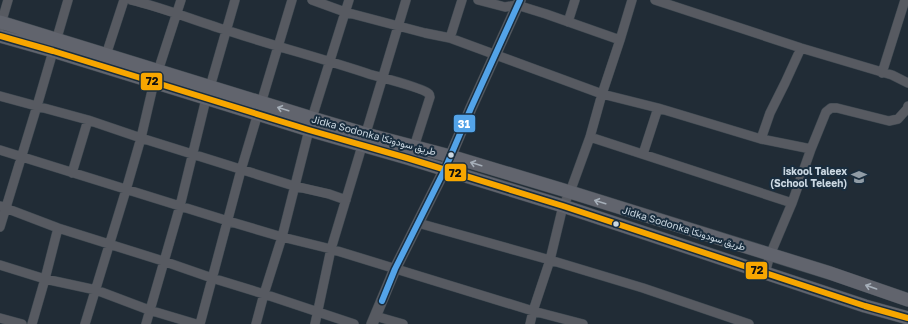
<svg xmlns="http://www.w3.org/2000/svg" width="908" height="324" viewBox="0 0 908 324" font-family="'Golos Text',Vazirmatn,sans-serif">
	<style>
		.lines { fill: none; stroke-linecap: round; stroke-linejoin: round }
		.minor-casing { stroke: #3e4850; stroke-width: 10 }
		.tertiary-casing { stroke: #3e4850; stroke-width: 12 }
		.secondary-casing { stroke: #3e4850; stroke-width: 14 }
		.minor { stroke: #575a61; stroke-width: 9 }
		.tertiary { stroke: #575a61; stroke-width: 11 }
		.secondary { stroke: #61646d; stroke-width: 13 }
		.bus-1-casing { stroke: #192d3e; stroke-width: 9 }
		.bus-2-casing { stroke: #192d3e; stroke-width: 9 }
		.bus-1 { stroke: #f7a600; stroke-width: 6 }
		.bus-2 { stroke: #53a3e8; stroke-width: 6 }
		.oneway { stroke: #a6afb9 }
		.bus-dot { fill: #cbd8e2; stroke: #192d3e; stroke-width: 1.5 }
		.labels { text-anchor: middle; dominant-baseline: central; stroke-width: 4; stroke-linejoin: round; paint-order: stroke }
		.street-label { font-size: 10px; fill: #cbd8e2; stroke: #192d3e }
		.poi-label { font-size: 10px; font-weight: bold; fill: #cbd8e2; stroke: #192d3e; text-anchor: end }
		.line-badge { stroke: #192d3e; stroke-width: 1.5 }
		.badge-label { font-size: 11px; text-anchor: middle; font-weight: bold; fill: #fff }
		.pale-badge-label { font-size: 11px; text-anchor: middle; font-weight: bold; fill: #111 }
	</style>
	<rect width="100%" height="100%" fill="#212c36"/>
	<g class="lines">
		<defs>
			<path id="minor" d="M 131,0 C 165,8 198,22 232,32 C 278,47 324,59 369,74 C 379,77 424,88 429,94 C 430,95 430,96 430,97 L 414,147
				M 312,0 L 345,12 L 425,33 L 450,38 L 602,94 L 658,108 L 761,139 L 811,149
				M 478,0 L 505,7 L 517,5 L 546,14 L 620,40
				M 655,0 L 801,48 L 892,75 L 908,83
				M 568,22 L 575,0
				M 0,27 L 8,0
				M 450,38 L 462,0
				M 106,55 L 124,0
				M 882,73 L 905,0
				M 0,96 L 88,120 L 141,138 L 294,186 L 329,194 L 346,200
				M 312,118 L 349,0
				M 590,137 L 792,203
				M 761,139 L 770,113 L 785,83 L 801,48
				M 0,150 L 228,221 L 282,237 L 331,249 L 533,311 L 583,324
				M 643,154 L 658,108
				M 72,173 L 88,120
				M 0,206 L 58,228 L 163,261 L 212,278 L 264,294 L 354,324
				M 418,223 L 550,260 L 643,288 L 749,324
				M 0,227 L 37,106 L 68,0
				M 0,265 L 45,279 L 96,290 L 149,310 L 196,324
				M 765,273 L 770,255 L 792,203 L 811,149 L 826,112 L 831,108 L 837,108 L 889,121 L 898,119 L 907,109 L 908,106
				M 375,316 L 403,324
				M 0,318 L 22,324
				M 32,324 L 45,279 L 58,228
				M 85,324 L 126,190 L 141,138 L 154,82 L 158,71 L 181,0
				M 146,324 L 180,206 L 206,99 L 210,87 L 235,0
				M 200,324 L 241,170 L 292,0
				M 256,324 L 264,294 L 282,237 L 309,130
				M 315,324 L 331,249 L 406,0
				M 530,324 L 533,311 L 550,260 L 563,206 L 570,192 L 590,137 L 602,94 L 620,40 L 632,0"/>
			<path id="tertiary" d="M 372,324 L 395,269 L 445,169 L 471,108 L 520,0"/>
			<path id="secondary" d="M 0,22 L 312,118 L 366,134 L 450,156 L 570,192 L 830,273 L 908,300
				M 0,36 L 53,51 L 309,130 L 407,158 L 563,206 L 865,306 L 908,318"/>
		</defs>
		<use href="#minor" class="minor-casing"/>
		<use href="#tertiary" class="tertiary-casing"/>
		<use href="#secondary" class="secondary-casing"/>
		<use href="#minor" class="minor"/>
		<use href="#tertiary" class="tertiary"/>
		<use href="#secondary" class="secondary"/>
		<defs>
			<path id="bus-1" d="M 0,36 L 53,51 L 309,130 L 407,158 L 563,206 L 865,306 L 908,318"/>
			<path id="bus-2" d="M 382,301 L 395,269 L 445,169 L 471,108 L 520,0"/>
		</defs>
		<use href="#bus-1" class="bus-1-casing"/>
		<use href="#bus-2" class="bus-2-casing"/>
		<use href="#bus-1" class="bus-1"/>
		<use href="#bus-2" class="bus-2"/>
	</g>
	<defs><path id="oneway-shaft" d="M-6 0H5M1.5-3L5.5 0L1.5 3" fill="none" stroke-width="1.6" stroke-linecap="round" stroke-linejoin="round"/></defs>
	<g class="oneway">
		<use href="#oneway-shaft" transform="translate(283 109) rotate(-163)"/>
		<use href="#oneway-shaft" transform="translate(476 164) rotate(-163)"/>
		<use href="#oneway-shaft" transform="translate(600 202) rotate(-163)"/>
		<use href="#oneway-shaft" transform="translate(871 287) rotate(-161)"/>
	</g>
	<defs>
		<symbol id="school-bare" viewBox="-9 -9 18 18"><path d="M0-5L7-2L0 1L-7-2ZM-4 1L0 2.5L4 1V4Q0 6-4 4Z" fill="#909ca6" stroke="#192d3e" stroke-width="2.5" paint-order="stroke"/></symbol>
	</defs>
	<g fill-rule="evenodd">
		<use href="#school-bare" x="848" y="166" width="22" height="22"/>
	</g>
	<g class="bus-dot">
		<circle cx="451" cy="155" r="3.5"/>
		<circle cx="616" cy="224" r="3.5"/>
	</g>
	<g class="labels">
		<g class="street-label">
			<text transform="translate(374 135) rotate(15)">Jidka Sodonka طريق سودونكا</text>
			<text transform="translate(684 228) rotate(17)">Jidka Sodonka طريق سودونكا</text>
		</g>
		<g class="poi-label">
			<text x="847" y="171">iskool Taleex<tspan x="847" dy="12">(School Teleeh)</tspan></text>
		</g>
	</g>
	<g class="line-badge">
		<rect x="140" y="72" width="23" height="19" rx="4" fill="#f7a600"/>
		<rect x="453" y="114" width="23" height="19" rx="4" fill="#53a3e8"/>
		<rect x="444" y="163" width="23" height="19" rx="4" fill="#f7a600"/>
		<rect x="745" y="261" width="23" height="19" rx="4" fill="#f7a600"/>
	</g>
	<g class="badge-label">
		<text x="464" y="128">31</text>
	</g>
	<g class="pale-badge-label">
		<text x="152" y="85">72</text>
		<text x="455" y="177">72</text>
		<text x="757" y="274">72</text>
	</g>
</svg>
